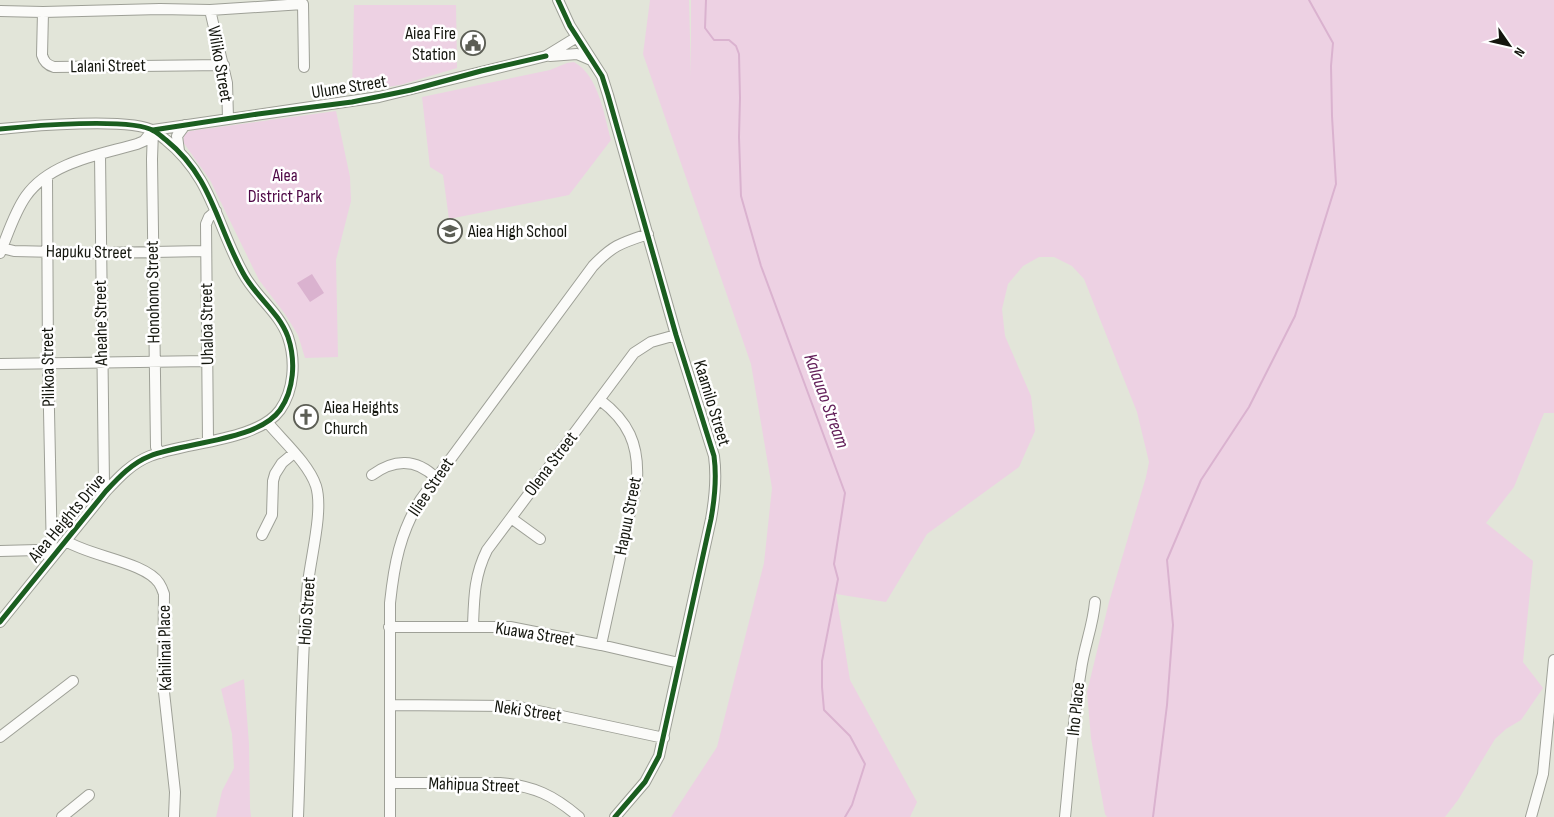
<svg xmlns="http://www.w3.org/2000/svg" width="1554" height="817" viewBox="0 0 1554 817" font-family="'Sofia Sans Condensed',sans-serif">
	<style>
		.green { fill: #edd1e3 }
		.water { fill: #dab2cf }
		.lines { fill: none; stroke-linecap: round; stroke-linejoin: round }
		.stream { stroke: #dab2cf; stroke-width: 2 }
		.minor-casing { stroke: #9ea097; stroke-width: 12 }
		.minor { stroke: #fbfbf9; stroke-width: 10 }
		.cycleway-casing { stroke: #fff; stroke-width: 8 }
		.cycleway { stroke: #1b5e20; stroke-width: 5 }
		.labels { text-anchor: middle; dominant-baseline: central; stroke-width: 5; stroke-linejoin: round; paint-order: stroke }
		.poi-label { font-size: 18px; fill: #14160e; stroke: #fff; text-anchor: start }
		.street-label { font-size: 18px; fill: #14160e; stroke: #fff }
		.park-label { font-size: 18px; fill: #4e0846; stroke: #fff }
		.water-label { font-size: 19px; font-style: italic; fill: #64215b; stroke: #fff }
	</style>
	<rect width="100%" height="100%" fill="#e2e5d9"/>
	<path class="green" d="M 650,0 L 689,0 L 691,77 L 691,0 L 1554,0 L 1554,413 L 1544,413 L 1514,487 L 1486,523 L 1533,561 L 1523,662 L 1543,688 L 1521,720 L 1506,729 L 1495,739 L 1458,800 L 1445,817 L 1107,817 L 1105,814 L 1091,738 L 1087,692 L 1109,602 L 1146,477 L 1149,462 L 1137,412 L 1084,279 L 1072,266 L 1054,257 L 1039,257 L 1023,266 L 1008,284 L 1002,309 L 1005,336 L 1031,396 L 1035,431 L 1019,467 L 927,534 L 886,602 L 836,594 L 850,680 L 917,802 L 910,817 L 671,817 L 717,747 L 764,563 L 772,488 L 751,364 L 643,54 Z
		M 354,5 L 456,5 L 457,68 L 400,85 L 352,93 Z
		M 574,62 C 599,76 604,115 611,140 L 569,195 L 449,219 L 443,175 L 430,167 L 422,97 L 550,70 L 567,63 Z
		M 336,111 L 350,177 L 351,201 L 336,260 L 338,357 L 305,358 L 298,335 L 285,314 L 259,280 L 210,180 L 183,142 L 184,134 L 190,131 Z
		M 244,679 L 249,744 L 250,808 L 251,817 L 216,817 L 222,791 L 234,768 L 232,734 L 221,689 Z"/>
	<path class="water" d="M 312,274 L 324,293 L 310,302 L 297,283 Z"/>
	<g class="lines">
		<path class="stream" d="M 706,0 L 705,28 L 714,40 L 729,40 L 736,46 L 739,54 L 740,98 L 739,137 L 741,196 L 761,266 L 845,493 L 834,564 L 838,579 L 822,661 L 822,687 L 824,710 L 850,736 L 865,764 L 852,805 L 845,817
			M 1153,817 L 1167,705 L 1173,625 L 1167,560 L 1201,480 L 1249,407 L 1295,316 L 1336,184 L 1332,116 L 1331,66 L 1333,43 L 1309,0"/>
		<defs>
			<path id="minor" d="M 558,0 L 570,26 L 602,76 L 608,95 L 676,335 L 714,456 C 717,478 715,497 711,519 L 659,756 L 645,782 L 615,817
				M 210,10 L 227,83 L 228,118
				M 0,11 L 43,12 L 160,9 L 210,10 L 303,4 L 304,67
				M 43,12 L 42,55 C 44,62 47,65 54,67 L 224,65
				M 550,56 L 577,54 L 591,60
				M 0,129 C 29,126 131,117 154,131 C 158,133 162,137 166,140 C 212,177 216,224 243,273 C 255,296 279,312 288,337 C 296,361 294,390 280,410 C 258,441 185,442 150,456 C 132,463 119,477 106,491 L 0,622
				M 153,130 L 379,97 L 546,56 L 577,37
				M 153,130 L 152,159 L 156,447 L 160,453
				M 179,151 L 177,136 L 185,125
				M 100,155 L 104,485 L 106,491
				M 47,177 L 48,362 L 52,557
				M 2,248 L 14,251 L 100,253 L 205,251
				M 0,253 C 8,234 14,213 26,196 C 50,162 99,155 137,144 L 144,141 L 153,130
				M 0,364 L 208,361
				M 600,400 C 628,421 639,444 637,480 L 601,645
				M 268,423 C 282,440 309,464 316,486 C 324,512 309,563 307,592 C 301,666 301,743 298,817
				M 208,441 L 206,224 L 209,217 L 216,211
				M 372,475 C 394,459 416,458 436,478
				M 511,518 L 540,539
				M 262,535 L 272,515 L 273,481 L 275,474 L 282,463 L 294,453
				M 66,541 C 89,556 145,562 159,583 C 161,586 163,591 164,594 L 163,683 L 175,792 L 174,817
				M 0,551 L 38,550 L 52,557
				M 473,626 C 474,598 474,576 487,550 L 634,353 L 651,342 L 676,335
				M 389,627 L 510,627 L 601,645 L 679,663
				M 390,705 L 515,706 L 664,738
				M 0,737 L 73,681
				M 390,783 L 500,783 C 534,786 553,795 579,817
				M 62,817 L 89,795
				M 390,817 L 390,603 C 394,565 400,532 421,499 L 593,266 C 613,245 621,243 648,234
				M 1065,817 C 1070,768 1073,719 1081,670 C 1084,647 1093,626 1095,602
				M 1531,817 L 1543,774 L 1554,660"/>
		</defs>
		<use href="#minor" class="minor-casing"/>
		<use href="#minor" class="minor"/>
		<defs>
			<path id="cycleway" d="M 558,0 L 570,26 L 602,76 L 608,95 L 676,335 L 714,456 C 717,478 715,497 711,519 L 659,756 L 645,782 L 615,817
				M 0,129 C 29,126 131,117 154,131 C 158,133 162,137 166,140 C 212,177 216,224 243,273 C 255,296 279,312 288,337 C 296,361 294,390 280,410 C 258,441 185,442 150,456 C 132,463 119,477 106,491 L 0,622
				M 153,130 L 258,114 L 352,102 L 411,90 L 481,71 L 546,56"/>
		</defs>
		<use href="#cycleway" class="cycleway-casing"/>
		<use href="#cycleway" class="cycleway"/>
	</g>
	<defs>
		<symbol id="civic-ring" viewBox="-11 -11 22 22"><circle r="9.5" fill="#fff" stroke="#5c5e55" stroke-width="1.5"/><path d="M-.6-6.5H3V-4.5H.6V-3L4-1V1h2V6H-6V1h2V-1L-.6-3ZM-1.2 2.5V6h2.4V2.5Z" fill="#5c5e55"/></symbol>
		<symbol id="school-ring" viewBox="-11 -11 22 22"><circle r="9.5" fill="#fff" stroke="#5c5e55" stroke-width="1.5"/><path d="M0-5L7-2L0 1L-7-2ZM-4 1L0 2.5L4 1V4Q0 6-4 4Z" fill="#5c5e55"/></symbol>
		<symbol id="church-ring" viewBox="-11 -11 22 22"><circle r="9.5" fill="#fff" stroke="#5c5e55" stroke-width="1.5"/><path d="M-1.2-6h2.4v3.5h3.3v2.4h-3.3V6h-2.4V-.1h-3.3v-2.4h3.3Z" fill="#5c5e55"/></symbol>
	</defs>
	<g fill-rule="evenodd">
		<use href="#civic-ring" x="459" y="29" width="28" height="28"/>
		<use href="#school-ring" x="436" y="217" width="28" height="28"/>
		<use href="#church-ring" x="292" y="403" width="28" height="28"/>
	</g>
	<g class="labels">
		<g class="poi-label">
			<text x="456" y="33" text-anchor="end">Aiea Fire<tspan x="456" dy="21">Station</tspan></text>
			<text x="468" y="231">Aiea High School</text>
			<text x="324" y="407">Aiea Heights<tspan x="324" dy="21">Church</tspan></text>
		</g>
		<g class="street-label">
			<text transform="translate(220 64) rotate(80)">Wiliko Street</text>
			<text transform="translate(108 66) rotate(-1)">Lalani Street</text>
			<text transform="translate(349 87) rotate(-9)">Ulune Street</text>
			<text transform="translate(89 252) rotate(1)">Hapuku Street</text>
			<text transform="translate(153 292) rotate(-91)">Honohono Street</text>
			<text transform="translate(101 323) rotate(-91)">Aheahe Street</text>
			<text transform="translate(207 324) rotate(-91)">Uhaloa Street</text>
			<text transform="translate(48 367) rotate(-91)">Pilikoa Street</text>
			<text transform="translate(712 403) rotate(73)">Kaamilo Street</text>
			<text transform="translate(551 464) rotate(-53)">Olena Street</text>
			<text transform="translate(431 487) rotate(-56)">Iliee Street</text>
			<text transform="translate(628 516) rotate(-79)">Hapuu Street</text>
			<text transform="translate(67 518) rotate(-50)">Aiea Heights Drive</text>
			<text transform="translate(307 611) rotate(-86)">Hoio Street</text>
			<text transform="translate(535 634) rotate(9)">Kuawa Street</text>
			<text transform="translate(165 648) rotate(-91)">Kahilinai Place</text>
			<text transform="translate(1076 709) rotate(-84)">Iho Place</text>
			<text transform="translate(528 711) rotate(8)">Neki Street</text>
			<text transform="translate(474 785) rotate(2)">Mahipua Street</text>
		</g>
		<g class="park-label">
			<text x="285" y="175">Aiea<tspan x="285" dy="21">District Park</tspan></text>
		</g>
		<g class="water-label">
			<text transform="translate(826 401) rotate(70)">Kalauao Stream</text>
		</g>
	</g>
	<g transform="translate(1509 45) rotate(124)" stroke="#ffffff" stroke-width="4" paint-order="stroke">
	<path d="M0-4L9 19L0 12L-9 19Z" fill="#14160e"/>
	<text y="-8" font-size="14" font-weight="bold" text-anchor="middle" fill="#14160e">N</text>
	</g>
</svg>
